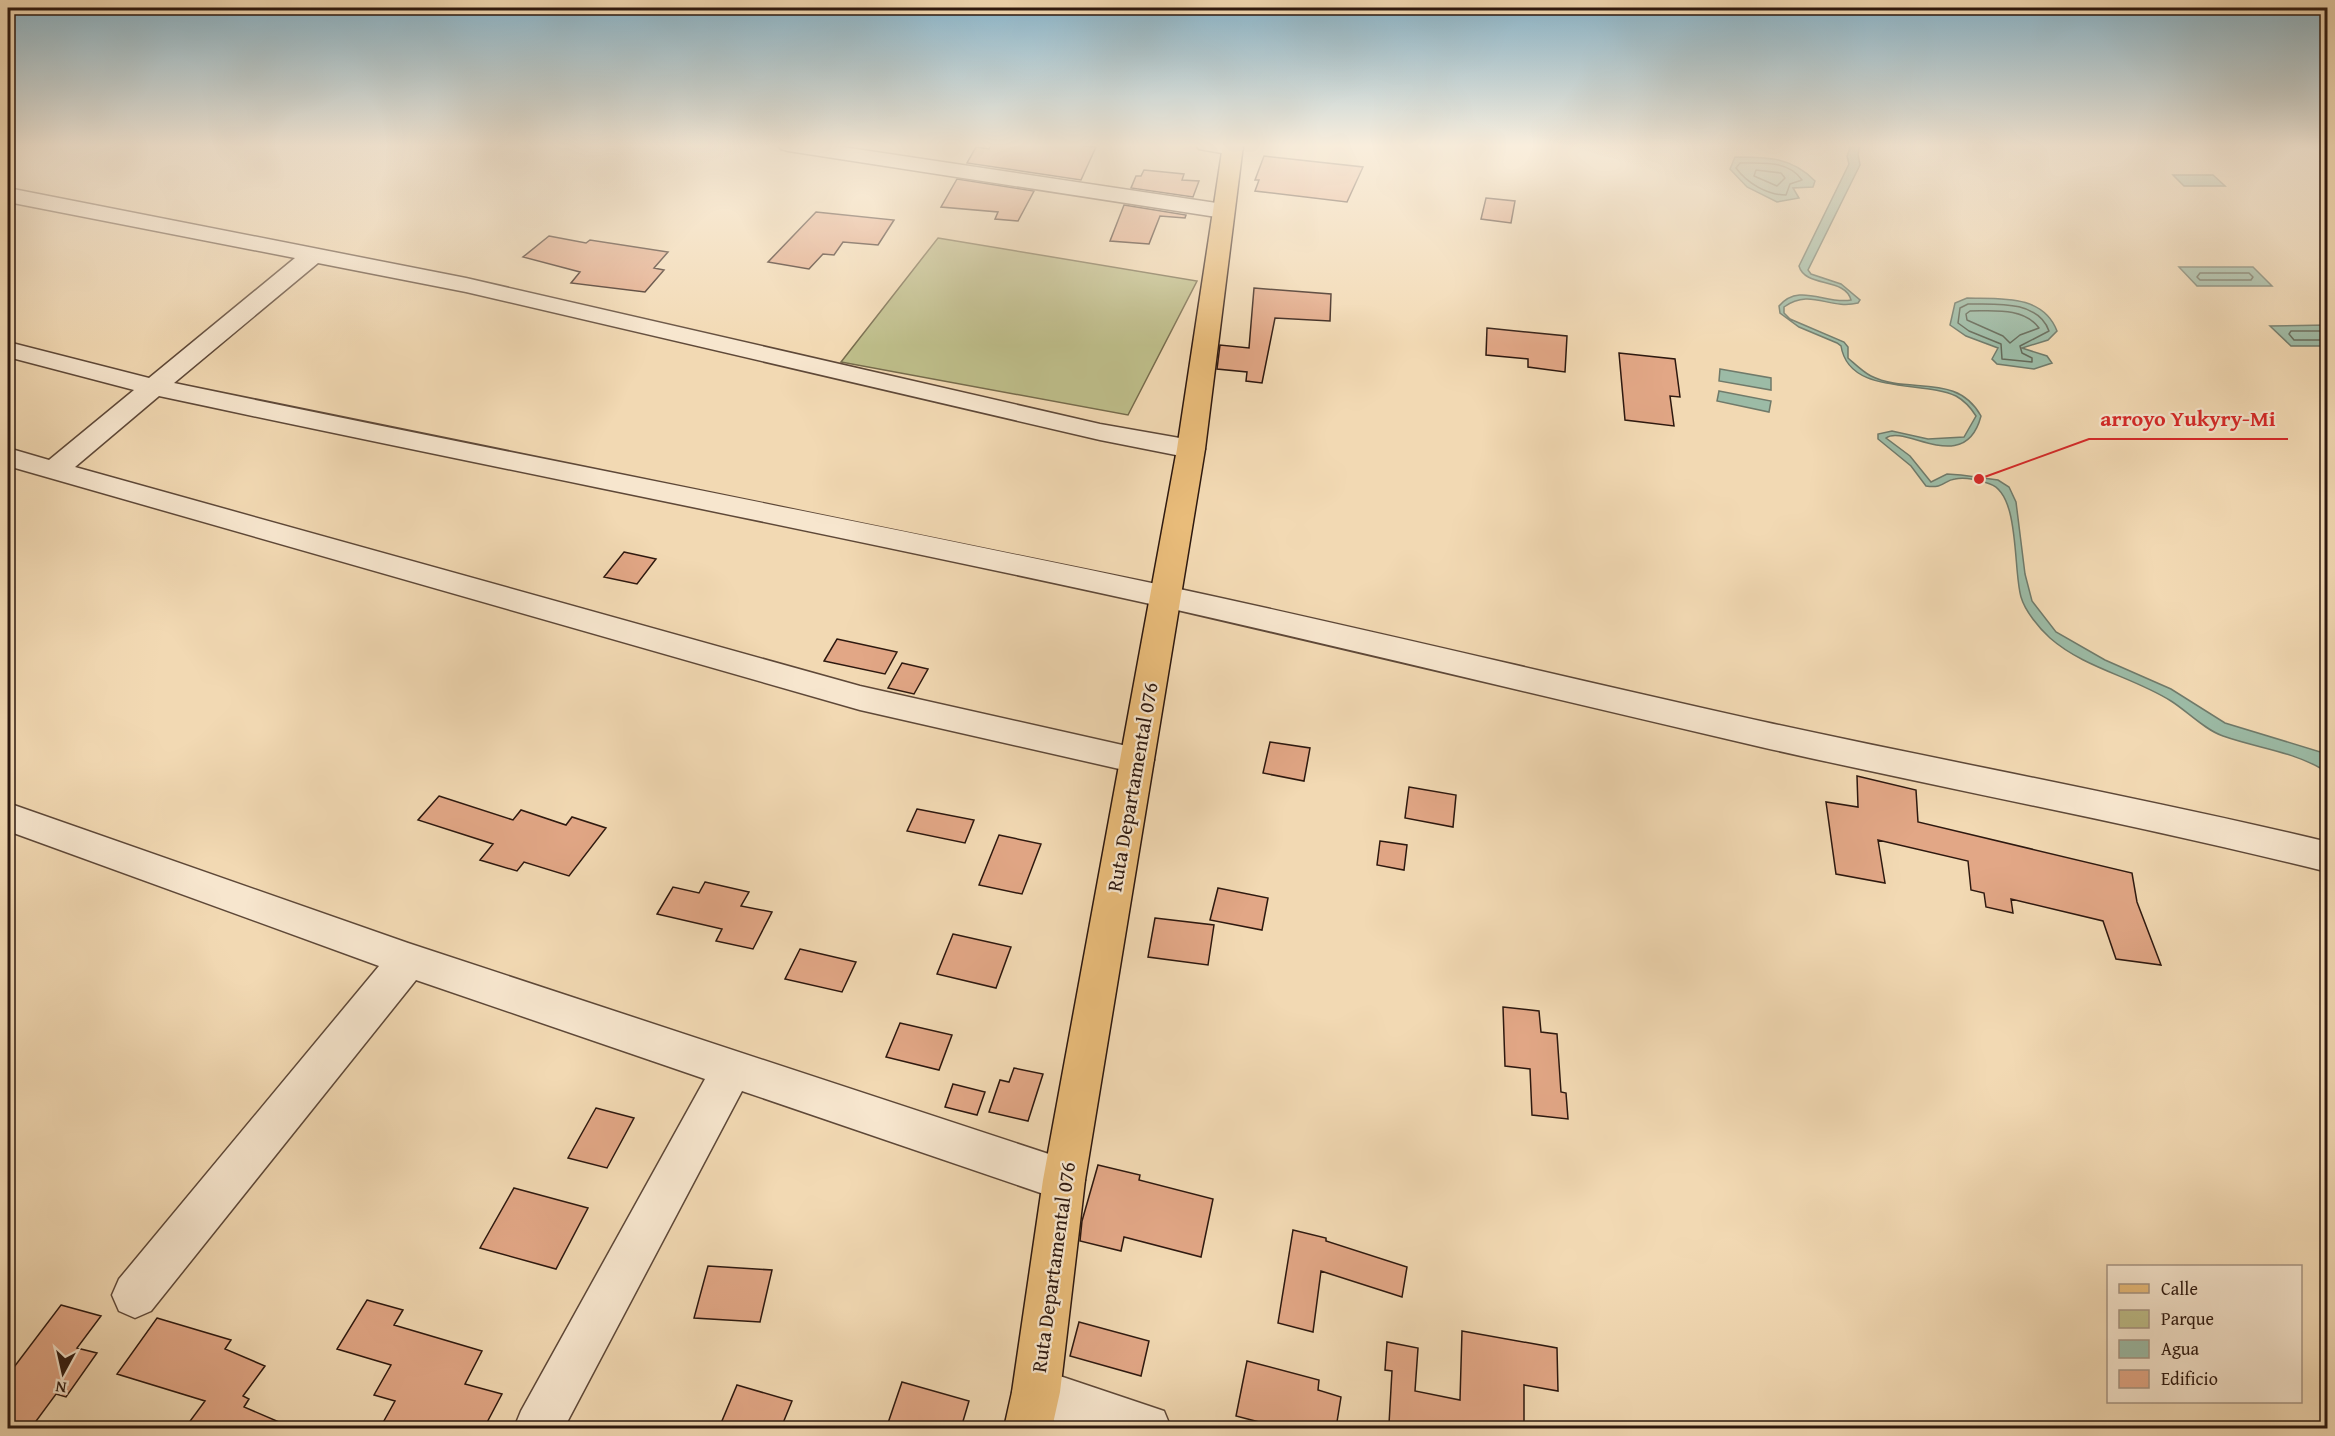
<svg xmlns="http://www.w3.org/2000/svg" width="2335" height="1436" viewBox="0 0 2335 1436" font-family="'Gentium Book Plus',serif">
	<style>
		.green { fill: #bebe8a; stroke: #766b4c; stroke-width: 1.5 }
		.water { fill: #9cbba6; stroke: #707a6a; stroke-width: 1.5 }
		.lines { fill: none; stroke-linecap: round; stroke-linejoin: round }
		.shore { stroke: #646a5a; stroke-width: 1.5 }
		.building { fill: #e2a786; stroke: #2d180f; stroke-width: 1.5 }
		.minor-casing { stroke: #5e4838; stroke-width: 3 }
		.major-casing { stroke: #2d180f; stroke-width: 3 }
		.minor { fill: #f7e6ce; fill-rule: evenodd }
		.major { fill: #e9bc7a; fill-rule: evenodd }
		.labels { text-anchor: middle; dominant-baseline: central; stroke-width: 4.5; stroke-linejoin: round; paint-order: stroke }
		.street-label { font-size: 21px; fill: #2d180f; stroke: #f7e6ce }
		.leader { fill: none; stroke: #d62828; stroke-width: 2 }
		.callout-dot { fill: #d62828; stroke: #f7e6ce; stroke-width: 2 }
		.callout-label { font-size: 22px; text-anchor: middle; font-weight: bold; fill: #d62828; stroke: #f7e6ce; stroke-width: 4.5; stroke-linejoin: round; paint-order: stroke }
	</style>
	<rect width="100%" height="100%" fill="#f2d9b3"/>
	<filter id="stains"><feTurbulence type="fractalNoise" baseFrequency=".00333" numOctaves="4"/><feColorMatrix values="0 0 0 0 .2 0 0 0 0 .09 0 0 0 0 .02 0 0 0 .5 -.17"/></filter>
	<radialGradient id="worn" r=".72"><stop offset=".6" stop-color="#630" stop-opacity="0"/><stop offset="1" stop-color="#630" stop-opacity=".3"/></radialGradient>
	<path class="green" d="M 938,238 L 1197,281 L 1128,415 L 841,362 Z"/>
	<path class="water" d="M 1851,145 L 1860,145 L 1858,154 L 1860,165 L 1808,270 L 1811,274 L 1841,284 L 1860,300 L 1858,303 C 1829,310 1811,288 1784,307 L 1784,313 L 1790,319 L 1844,342 L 1848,347 L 1848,358 C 1855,364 1863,372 1871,376 C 1909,395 1957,372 1981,416 C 1965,477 1905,424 1886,438 L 1910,456 L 1931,482 L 1947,474 L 1961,475 L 1998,480 L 2009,487 L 2016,502 L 2025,574 L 2032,601 L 2056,632 L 2105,660 L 2171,689 L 2225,723 L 2327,754 L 2327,789 L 2322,769 C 2291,751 2257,748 2223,736 C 2205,730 2187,711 2171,701 C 2133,677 2084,668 2050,638 C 2039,628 2025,611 2021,597 C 2013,570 2020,494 1990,484 C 1981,480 1965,477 1955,479 C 1944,480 1944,489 1926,486 L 1911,466 L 1878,439 L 1878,434 L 1892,431 L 1928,439 L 1964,437 L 1976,416 C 1971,408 1965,401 1956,396 C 1923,380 1849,396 1841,346 L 1837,343 L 1799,327 L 1780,313 L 1779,306 C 1799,282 1826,305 1851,300 C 1845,277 1805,288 1799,266 L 1849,164 L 1847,156 Z
		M 1735,157 C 1767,157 1792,157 1815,181 L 1813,187 L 1793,188 L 1799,198 L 1777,202 L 1747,187 L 1730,169 Z
		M 2173,175 L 2213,175 L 2225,186 L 2184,186 Z
		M 2179,267 L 2253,267 L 2272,286 L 2197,286 Z
		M 1967,298 C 2000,299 2043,294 2057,331 L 2048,340 L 2022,348 L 2047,356 L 2052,363 L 2034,369 L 1997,364 L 1992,359 L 1998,348 L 1966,336 L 1950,325 L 1955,303 Z
		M 2327,325 L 2327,346 L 2291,346 L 2270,326 Z
		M 1720,369 L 1771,378 L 1771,390 L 1719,381 Z
		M 1719,391 L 1771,401 L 1769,412 L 1717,401 Z"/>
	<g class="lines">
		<path class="shore" d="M 1740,163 C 1762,163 1788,160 1802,180 L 1790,184 L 1786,195 C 1767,195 1747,183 1736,168 Z
			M 1756,170 L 1781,173 L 1785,178 L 1777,186 L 1754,176 Z
			M 2200,273 L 2249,273 L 2253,277 L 2251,280 L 2200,280 L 2197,277 Z
			M 1968,304 C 1995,304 2038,300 2049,331 L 2020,346 L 2022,353 L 2032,358 L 2032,362 L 2002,359 L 2001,344 L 1969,331 L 1958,323 L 1960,308 Z
			M 1970,311 C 1993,311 2024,307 2039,328 L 2020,335 L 2010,343 L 2003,336 L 1967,320 L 1966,314 Z
			M 2328,331 L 2291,331 L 2289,334 L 2294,340 L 2328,340"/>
	</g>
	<path class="building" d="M 991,145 L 1071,145 L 1096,147 L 1081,180 L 967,163 L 976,147 L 989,149 Z
		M 1264,156 L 1363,167 L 1347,202 L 1255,191 L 1259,180 L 1255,180 Z
		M 1144,170 L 1184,174 L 1182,180 L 1199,181 L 1193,197 L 1131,188 L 1136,176 L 1141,176 Z
		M 957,179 L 1034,191 L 1018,221 L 995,219 L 998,212 L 941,207 Z
		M 1486,198 L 1515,201 L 1511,223 L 1481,219 Z
		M 1124,205 L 1186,215 L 1185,218 L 1160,216 L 1149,244 L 1110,241 Z
		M 816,212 L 894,220 L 878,245 L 843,242 L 834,255 L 823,254 L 809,269 L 768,262 Z
		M 549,236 L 586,243 L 590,240 L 668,252 L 654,268 L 664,270 L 645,292 L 571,283 L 580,272 L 523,257 Z
		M 1254,288 L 1331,294 L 1330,321 L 1275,318 L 1262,383 L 1246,381 L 1247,372 L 1217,369 L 1220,345 L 1249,348 Z
		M 1487,328 L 1567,336 L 1565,372 L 1528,367 L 1528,359 L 1486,355 Z
		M 1619,353 L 1675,359 L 1680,397 L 1670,396 L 1674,426 L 1625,420 Z
		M 624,552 L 656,559 L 637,584 L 604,577 Z
		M 837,639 L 897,652 L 885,674 L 824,661 Z
		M 902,663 L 928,669 L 914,694 L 888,688 Z
		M 1270,742 L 1310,748 L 1304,781 L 1263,773 Z
		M 1857,776 L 1916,790 L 1918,822 L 2132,873 L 2137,902 L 2161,965 L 2116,959 L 2103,921 L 2011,899 L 2013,913 L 1986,907 L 1984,893 L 1971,890 L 1968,861 L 1878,840 L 1885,883 L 1836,874 L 1826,802 L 1858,807 Z
		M 1409,787 L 1456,795 L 1453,827 L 1405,818 Z
		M 439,796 L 513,820 L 521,810 L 566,825 L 572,817 L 606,828 L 569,876 L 524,862 L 517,871 L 480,860 L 493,844 L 418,820 Z
		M 917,809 L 974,820 L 965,843 L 907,831 Z
		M 999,835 L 1041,844 L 1022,894 L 979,885 Z
		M 1380,841 L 1407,845 L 1404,870 L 1377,865 Z
		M 705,882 L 749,892 L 741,906 L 772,912 L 753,949 L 716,941 L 722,929 L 657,914 L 673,887 L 699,893 Z
		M 1218,888 L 1268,898 L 1262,930 L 1210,920 Z
		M 1155,918 L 1214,925 L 1208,965 L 1148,957 Z
		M 953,934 L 1011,947 L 996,988 L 937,974 Z
		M 800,949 L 856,962 L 842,992 L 785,979 Z
		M 1503,1007 L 1539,1011 L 1541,1032 L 1557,1034 L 1561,1092 L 1566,1093 L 1568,1119 L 1532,1115 L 1530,1069 L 1505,1066 Z
		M 900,1023 L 952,1035 L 939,1070 L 886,1057 Z
		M 1014,1068 L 1043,1074 L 1028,1121 L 989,1112 L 1000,1080 L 1009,1082 Z
		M 953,1084 L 985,1092 L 977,1115 L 945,1107 Z
		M 596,1108 L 634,1118 L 607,1168 L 568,1158 Z
		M 1098,1165 L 1140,1175 L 1139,1180 L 1213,1199 L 1201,1257 L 1124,1237 L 1121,1251 L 1080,1241 L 1082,1221 Z
		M 514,1188 L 588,1208 L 556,1269 L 480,1248 Z
		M 1293,1230 L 1326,1238 L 1326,1241 L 1407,1267 L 1402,1297 L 1321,1271 L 1313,1332 L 1278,1323 Z
		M 708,1266 L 772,1270 L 760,1322 L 694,1318 Z
		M 367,1300 L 403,1310 L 394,1325 L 482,1351 L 465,1384 L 502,1394 L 484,1428 L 380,1428 L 395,1401 L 374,1395 L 391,1365 L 337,1349 Z
		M 61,1305 L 101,1316 L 77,1348 L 97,1353 L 66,1397 L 56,1394 L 31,1428 L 8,1428 L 8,1375 Z
		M 157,1318 L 231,1340 L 225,1349 L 265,1366 L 243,1396 L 249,1399 L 244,1407 L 293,1428 L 185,1428 L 205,1401 L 117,1374 Z
		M 1079,1322 L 1149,1341 L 1141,1376 L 1070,1356 Z
		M 1462,1331 L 1557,1348 L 1558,1391 L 1524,1385 L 1524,1428 L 1411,1428 L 1389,1424 L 1392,1371 L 1385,1370 L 1387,1342 L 1418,1348 L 1415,1391 L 1460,1400 Z
		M 1247,1361 L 1319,1380 L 1318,1390 L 1341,1397 L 1336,1428 L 1282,1428 L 1236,1416 Z
		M 902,1382 L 969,1401 L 961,1428 L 908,1428 L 888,1423 Z
		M 737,1385 L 792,1401 L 781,1428 L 719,1428 Z"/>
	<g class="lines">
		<defs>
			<path id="minor" d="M 778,145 L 829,145 L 1223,204 L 1231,206 L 1234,211 L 1231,216 L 1223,218 L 788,151 L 781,149 Z
				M 1196,145 L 1241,145 L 1243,149 L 1240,153 L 1233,155 L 1199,149 Z
				M 8,188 L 466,278 L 1100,424 L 1191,440 L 1201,443 L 1205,449 L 1201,455 L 1191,458 L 1100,440 L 466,292 L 318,263 L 174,383 C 503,452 832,515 1161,585 C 1362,628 1563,677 1765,722 C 1952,763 2141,797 2328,842 L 2328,872 C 2140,825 1950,790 1761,747 C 1562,701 1363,652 1164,607 C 830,533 494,468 159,396 L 75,467 L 860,686 L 1149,751 L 1154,760 L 1149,769 L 1137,773 L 860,710 L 8,466 L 8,448 L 49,460 L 134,390 L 8,357 L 8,342 L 149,378 L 295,258 L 8,202 Z
				M 8,803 L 408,943 L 1064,1159 L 1079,1165 L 1085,1180 L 1079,1195 L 1064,1201 L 742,1091 L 564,1428 L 514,1428 L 521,1411 L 705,1079 L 416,980 L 151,1311 L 135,1318 L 119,1311 L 112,1295 L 119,1279 L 379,966 L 8,831 Z
				M 1036,1368 L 1164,1411 L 1171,1428 L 1075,1428 L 1019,1409 L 1012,1392 L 1019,1375 Z"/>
			<path id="major" d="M 1223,145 L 1243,145 L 1205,449 L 1085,1180 L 1060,1392 L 1052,1428 L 1004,1428 L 1012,1392 L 1043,1180 L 1177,449 Z"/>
		</defs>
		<use href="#minor" class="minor-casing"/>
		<use href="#major" class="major-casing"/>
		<use href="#minor" class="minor"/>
		<use href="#major" class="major"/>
	</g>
	<linearGradient id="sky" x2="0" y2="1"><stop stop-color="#89b7ce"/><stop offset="0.42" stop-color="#f9eedd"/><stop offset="1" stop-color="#f9eedd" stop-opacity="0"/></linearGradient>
	<rect width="2335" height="346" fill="url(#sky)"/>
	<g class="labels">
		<g class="street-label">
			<text transform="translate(1132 787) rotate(-80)">Ruta Departamental 076</text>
			<text transform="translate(1053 1267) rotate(-82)">Ruta Departamental 076</text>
		</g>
	</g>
	<path class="leader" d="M1979 479L2089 439H2288"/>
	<circle class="callout-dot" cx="1979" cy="479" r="6"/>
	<g class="callout-label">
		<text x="2188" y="426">arroyo Yukyry-Mi</text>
	</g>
	<rect width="2335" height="1436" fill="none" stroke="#f2d9b3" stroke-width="30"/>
	<rect x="9" y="9" width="2317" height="1418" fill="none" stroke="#2d180f" stroke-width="3"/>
	<rect x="15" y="15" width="2305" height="1406" fill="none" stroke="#2d180f" stroke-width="1.5"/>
	<rect x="2107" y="1265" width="195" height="138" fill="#f7e6ce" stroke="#a69482" stroke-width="1.5"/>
	<rect x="2119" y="1284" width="30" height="9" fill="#e9bc7a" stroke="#a69482" stroke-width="1.5"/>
	<text x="2161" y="1295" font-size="18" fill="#2d180f">Calle</text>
	<rect x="2119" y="1310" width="30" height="18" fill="#bebe8a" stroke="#a69482" stroke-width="1.5"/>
	<text x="2161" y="1325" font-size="18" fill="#2d180f">Parque</text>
	<rect x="2119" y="1340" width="30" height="18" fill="#9cbba6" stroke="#a69482" stroke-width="1.5"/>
	<text x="2161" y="1355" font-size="18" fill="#2d180f">Agua</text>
	<rect x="2119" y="1370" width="30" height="18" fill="#e2a786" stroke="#a69482" stroke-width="1.5"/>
	<text x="2161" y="1385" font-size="18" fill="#2d180f">Edificio</text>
	<g transform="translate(63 1373) rotate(188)" stroke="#f7e6ce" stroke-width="4.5" paint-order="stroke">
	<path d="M0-4.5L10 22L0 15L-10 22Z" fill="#2d180f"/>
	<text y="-9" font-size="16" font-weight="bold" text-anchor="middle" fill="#2d180f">N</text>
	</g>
	<rect width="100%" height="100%" filter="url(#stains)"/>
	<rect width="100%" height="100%" fill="url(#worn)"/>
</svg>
